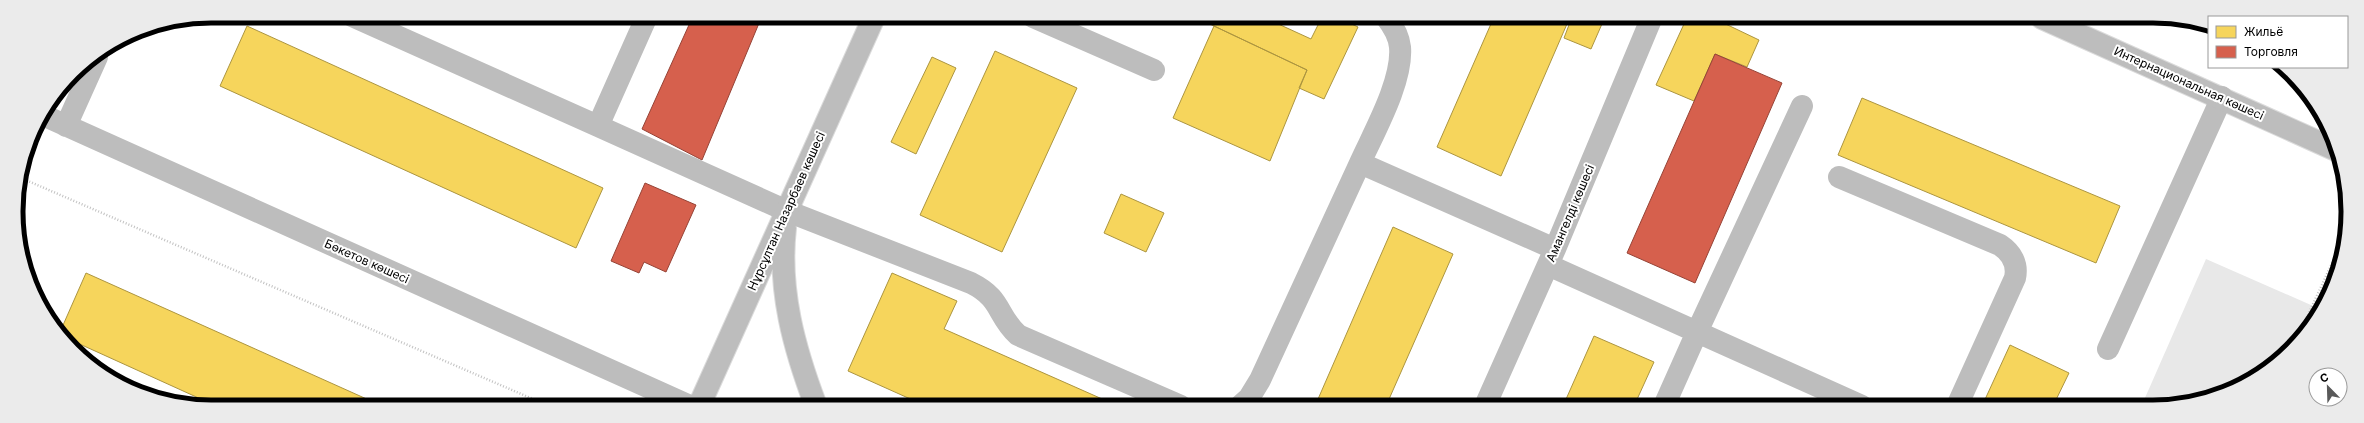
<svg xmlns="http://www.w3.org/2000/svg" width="2364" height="423" viewBox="0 0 2364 423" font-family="Inter,sans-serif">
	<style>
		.green { fill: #e8e8e8 }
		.homes { fill: #f6d55c; stroke: #ac9540 }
		.shops { fill: #d6604d; stroke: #964336 }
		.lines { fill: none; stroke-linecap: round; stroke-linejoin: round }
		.major-casing { stroke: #dbdbdb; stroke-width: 24 }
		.path { stroke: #c2c2c2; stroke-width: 2.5; stroke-dasharray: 1 2; stroke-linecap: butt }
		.minor { stroke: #bdbdbd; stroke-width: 22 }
		.major { stroke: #bdbdbd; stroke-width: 22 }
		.labels { text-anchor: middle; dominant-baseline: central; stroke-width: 4; stroke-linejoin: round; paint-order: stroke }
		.street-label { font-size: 12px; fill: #000; stroke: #fff }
		.rim { fill: none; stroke: #000; stroke-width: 5 }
	</style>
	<rect width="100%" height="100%" fill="#fff"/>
	<path class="green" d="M 2206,259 L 2320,309 L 2291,350 L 2239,387 L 2166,407 L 2141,407 Z"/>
	<path class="homes" d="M 1195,17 L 1263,17 L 1311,39 L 1322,17 L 1337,17 L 1358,27 L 1324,99 L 1299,88 L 1307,70 Z
		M 1494,17 L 1570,17 L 1501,176 L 1437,147 Z
		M 1572,17 L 1605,17 L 1591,49 L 1564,38 Z
		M 1693,17 L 1711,17 L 1759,40 L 1747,67 L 1715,54 L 1694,101 L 1656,85 L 1684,24 Z
		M 247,26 L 603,188 L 576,248 L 220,86 Z
		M 1214,26 L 1307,70 L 1270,161 L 1173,118 Z
		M 995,51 L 1077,88 L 1002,252 L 920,215 Z
		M 932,57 L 956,68 L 916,154 L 891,142 Z
		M 1862,98 L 2120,206 L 2096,263 L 1838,155 Z
		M 1121,194 L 1164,213 L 1146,252 L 1104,233 Z
		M 1393,227 L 1453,254 L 1386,406 L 1315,406 Z
		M 86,273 L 380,405 L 214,405 L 62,336 L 60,332 Z
		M 892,273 L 957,301 L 944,329 L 1118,406 L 926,406 L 848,371 Z
		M 1594,336 L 1654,362 L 1634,406 L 1563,406 Z
		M 2010,345 L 2069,373 L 2053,406 L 1982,406 Z"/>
	<path class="shops" d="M 693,16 L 762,16 L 702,160 L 642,129 Z
		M 1715,54 L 1782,83 L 1695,283 L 1627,253 Z
		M 645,183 L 696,205 L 666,272 L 644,262 L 639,273 L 611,261 Z"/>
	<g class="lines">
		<defs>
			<path id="major" d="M 2042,18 L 2336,150
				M 785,228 C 778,290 794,348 816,406
				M 699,406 L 874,17"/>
		</defs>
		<use href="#major" class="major-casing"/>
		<path class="path" d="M 21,178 L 549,406
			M 2294,345 L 2346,233"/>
		<path class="minor" d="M 352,16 L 598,126 L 647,16
			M 1033,17 L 1154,70
			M 1386,17 C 1393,26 1399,36 1400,47 C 1403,81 1374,132 1360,163 L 1555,249
			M 45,116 L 690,406
			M 66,126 L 97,57
			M 598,126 L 787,211 L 971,283 C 1003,299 996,315 1018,335 L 1181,406
			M 1839,177 L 2000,245 C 2012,253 2018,264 2015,278 L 1957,406
			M 1548,265 L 1697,332 L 1802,106
			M 2108,349 L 2222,97
			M 1240,406 L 1249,398 L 1260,380 L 1360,163
			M 1485,406 L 1555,249 L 1652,17
			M 1664,406 L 1697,332 L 1862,406"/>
		<use href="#major" class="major"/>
	</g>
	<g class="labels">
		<g class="street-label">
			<text transform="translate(2189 83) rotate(24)">Интернациональная көшесі</text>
			<text transform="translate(786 211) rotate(-66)">Нұрсұлтан Назарбаев көшесі</text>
			<text transform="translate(1570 213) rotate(-67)">Амангелді көшесі</text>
			<text transform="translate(367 261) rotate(24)">Бөкетов көшесі</text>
		</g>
	</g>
	<path d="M0 0H2364V423H0ZM211 23H2153A188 188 0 0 1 2341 211V212A188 188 0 0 1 2153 400H211A188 188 0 0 1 23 212V211A188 188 0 0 1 211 23Z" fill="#ebebeb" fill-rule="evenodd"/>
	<path class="rim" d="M211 23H2153A188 188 0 0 1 2341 211V212A188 188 0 0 1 2153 400H211A188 188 0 0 1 23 212V211A188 188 0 0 1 211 23Z"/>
	<rect x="2208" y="16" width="140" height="52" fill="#ffffff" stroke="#999999"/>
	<rect x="2216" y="26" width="20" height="12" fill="#f6d55c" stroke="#999999"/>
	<text x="2244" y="36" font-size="12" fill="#000000">Жильё</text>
	<rect x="2216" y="46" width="20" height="12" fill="#d6604d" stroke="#999999"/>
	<text x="2244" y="56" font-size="12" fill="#000000">Торговля</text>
	<g transform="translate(2328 387) rotate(337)"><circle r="19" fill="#ffffff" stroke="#999999"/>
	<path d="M0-3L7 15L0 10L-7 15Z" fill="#595959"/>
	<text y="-6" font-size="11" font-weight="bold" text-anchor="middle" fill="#000000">С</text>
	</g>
</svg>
